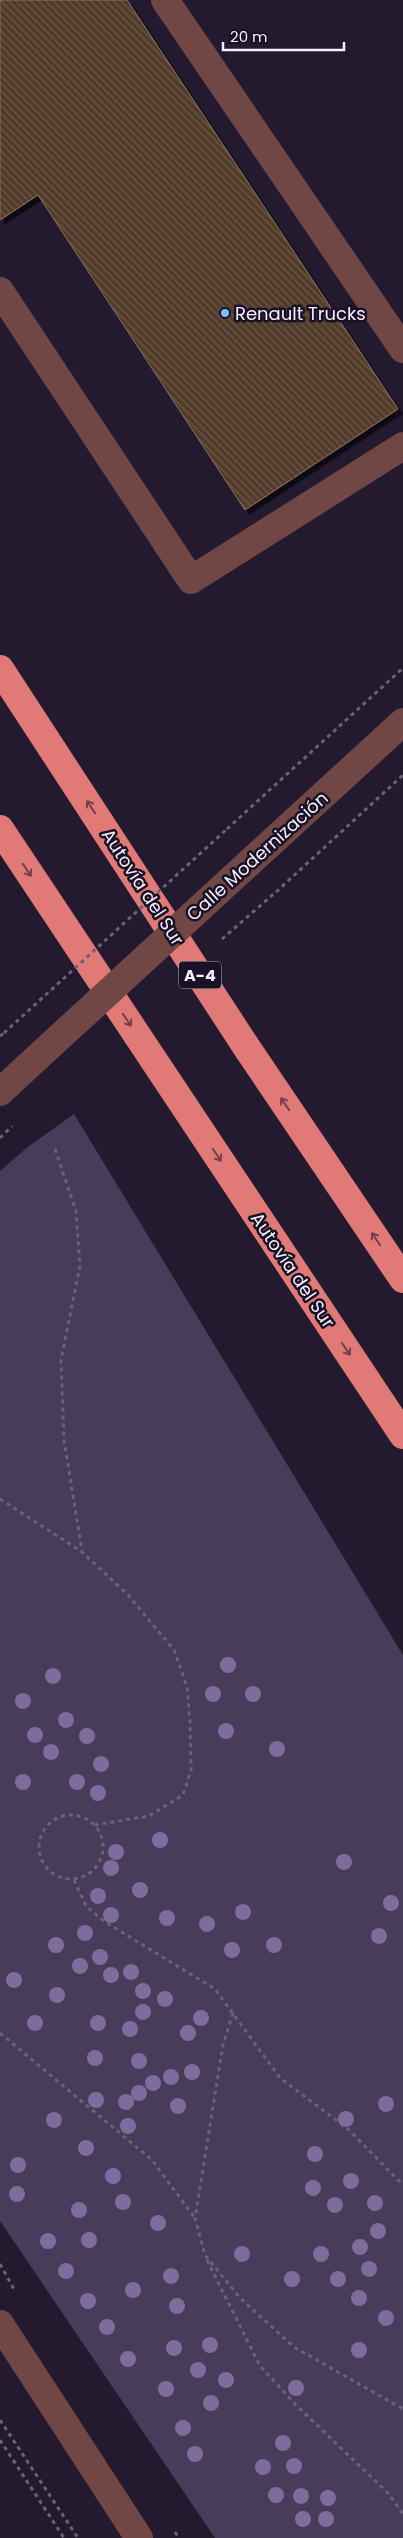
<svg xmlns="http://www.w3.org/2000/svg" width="403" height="2538" viewBox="0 0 403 2538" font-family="Poppins,sans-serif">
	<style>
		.green { fill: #473c59 }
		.building { fill: url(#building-back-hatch); stroke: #8b725e; filter: url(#shadow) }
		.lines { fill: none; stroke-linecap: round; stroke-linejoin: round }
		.path { stroke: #6a6275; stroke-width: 3; stroke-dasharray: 4 4; stroke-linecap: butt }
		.minor { stroke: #704745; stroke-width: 28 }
		.highway { stroke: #e17a77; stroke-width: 28 }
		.path-bridge { stroke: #6a6275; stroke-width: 3; stroke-dasharray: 4 4; stroke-linecap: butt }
		.minor-bridge { stroke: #704745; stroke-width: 28 }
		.tree { fill: #7f6c9c }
		.oneway { stroke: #73404a }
		.poi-dot { fill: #7dbef9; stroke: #191126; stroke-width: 2 }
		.labels { text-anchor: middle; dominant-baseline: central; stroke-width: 5; stroke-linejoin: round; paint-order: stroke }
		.shield { fill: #191126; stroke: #b2adbc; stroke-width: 1 }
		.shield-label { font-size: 16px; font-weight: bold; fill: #f4f0fd }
		.poi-label { font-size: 18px; fill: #f4f0fd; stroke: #191126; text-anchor: start }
		.street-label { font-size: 18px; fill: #f4f0fd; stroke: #191126 }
	</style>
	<defs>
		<pattern id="building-back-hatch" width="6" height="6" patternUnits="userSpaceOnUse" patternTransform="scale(1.25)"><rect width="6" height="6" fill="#523b29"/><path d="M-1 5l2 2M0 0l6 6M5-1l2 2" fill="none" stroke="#6c5849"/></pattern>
		<filter id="shadow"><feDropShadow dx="4.5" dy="4.5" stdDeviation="0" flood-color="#0009"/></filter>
	</defs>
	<rect width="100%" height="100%" fill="#231a30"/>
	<path class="green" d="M 74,1114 L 403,1655 L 403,2538 L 215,2538 L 0,2221 L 0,1171 L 29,1146 Z"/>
	<path class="building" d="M 0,0 L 127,0 L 398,409 L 245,510 L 38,195 L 0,220 Z"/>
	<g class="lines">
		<path class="path" d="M 227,829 L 403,668
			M 276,892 L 403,775
			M 0,1036 L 4,1033
			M 0,1138 L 12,1126
			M 55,1149 L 76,1211 L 80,1266 L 61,1360 L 64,1440 L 82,1551
			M 0,1499 L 82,1552 L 128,1595 L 174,1650 L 187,1687 L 190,1721 L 191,1770 L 183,1795 L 149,1816 L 95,1825
			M39 1847a32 32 0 1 1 64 0a32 32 0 1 1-64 0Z
			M 74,1880 L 86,1906 L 105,1922 L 215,1989 L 280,2078 L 348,2129 L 403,2185
			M 233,2013 L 223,2045 L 195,2218 L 205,2255 L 241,2299 L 294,2347 L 403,2409
			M 0,2033 L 152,2160 L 195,2218
			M 207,2260 L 260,2366 L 297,2406 L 388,2493 L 403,2514
			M 0,2264 L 15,2291
			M 0,2420 L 78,2538
			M 0,2440 L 64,2538
			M 175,2532 L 179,2538"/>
		<path class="minor" d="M 165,0 L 403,349
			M 0,291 L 191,580 L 403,446
			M 249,863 L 403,722
			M 0,1092 L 28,1066
			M 0,2324 L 139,2538"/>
		<path class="highway" d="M 0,669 L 247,1048 L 403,1279
			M 0,829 L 403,1435"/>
		<path class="path-bridge" d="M 222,939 L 276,892
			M 4,1033 L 227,829"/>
		<path class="minor-bridge" d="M 28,1066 L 249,863"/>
	</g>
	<g class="tree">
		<circle cx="228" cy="1665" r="8"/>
		<circle cx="53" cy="1676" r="8"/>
		<circle cx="213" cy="1694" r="8"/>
		<circle cx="253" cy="1694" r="8"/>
		<circle cx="23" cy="1701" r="8"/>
		<circle cx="66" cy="1720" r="8"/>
		<circle cx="226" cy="1731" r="8"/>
		<circle cx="35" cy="1735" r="8"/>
		<circle cx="87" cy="1736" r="8"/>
		<circle cx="277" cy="1749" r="8"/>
		<circle cx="51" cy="1752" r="8"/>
		<circle cx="101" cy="1764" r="8"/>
		<circle cx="23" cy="1782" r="8"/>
		<circle cx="77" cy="1782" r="8"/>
		<circle cx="98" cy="1793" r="8"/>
		<circle cx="160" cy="1840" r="8"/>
		<circle cx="116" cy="1852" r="8"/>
		<circle cx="344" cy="1862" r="8"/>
		<circle cx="111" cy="1868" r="8"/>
		<circle cx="140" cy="1890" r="8"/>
		<circle cx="98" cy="1896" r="8"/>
		<circle cx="391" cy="1903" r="8"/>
		<circle cx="243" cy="1912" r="8"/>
		<circle cx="111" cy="1915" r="8"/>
		<circle cx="167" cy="1918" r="8"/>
		<circle cx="207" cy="1924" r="8"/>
		<circle cx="85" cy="1933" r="8"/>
		<circle cx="379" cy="1936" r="8"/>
		<circle cx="56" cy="1945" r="8"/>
		<circle cx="274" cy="1945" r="8"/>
		<circle cx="232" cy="1950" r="8"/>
		<circle cx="100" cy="1957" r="8"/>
		<circle cx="80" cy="1966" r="8"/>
		<circle cx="131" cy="1972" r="8"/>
		<circle cx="111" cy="1975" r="8"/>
		<circle cx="14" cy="1980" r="8"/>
		<circle cx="143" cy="1991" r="8"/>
		<circle cx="57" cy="1995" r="8"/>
		<circle cx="165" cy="1999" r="8"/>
		<circle cx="143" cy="2012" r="8"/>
		<circle cx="201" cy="2018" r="8"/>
		<circle cx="35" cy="2023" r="8"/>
		<circle cx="98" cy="2023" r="8"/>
		<circle cx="130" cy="2029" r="8"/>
		<circle cx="188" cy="2033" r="8"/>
		<circle cx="95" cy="2058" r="8"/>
		<circle cx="139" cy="2061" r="8"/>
		<circle cx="192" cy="2072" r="8"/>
		<circle cx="171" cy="2077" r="8"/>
		<circle cx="153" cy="2083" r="8"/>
		<circle cx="139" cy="2093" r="8"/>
		<circle cx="96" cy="2100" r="8"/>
		<circle cx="126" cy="2102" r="8"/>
		<circle cx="386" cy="2104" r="8"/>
		<circle cx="178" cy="2106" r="8"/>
		<circle cx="346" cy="2119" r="8"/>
		<circle cx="54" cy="2120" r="8"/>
		<circle cx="128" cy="2126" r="8"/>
		<circle cx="86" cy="2148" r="8"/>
		<circle cx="315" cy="2154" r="8"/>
		<circle cx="18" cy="2165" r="8"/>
		<circle cx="113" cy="2176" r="8"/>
		<circle cx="351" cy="2181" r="8"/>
		<circle cx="313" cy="2188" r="8"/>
		<circle cx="17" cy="2194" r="8"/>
		<circle cx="123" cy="2202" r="8"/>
		<circle cx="375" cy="2203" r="8"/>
		<circle cx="335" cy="2205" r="8"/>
		<circle cx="79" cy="2210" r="8"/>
		<circle cx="158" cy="2223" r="8"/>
		<circle cx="378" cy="2231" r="8"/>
		<circle cx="89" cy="2240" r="8"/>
		<circle cx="48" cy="2241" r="8"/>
		<circle cx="360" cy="2247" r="8"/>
		<circle cx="242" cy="2254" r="8"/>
		<circle cx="321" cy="2254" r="8"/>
		<circle cx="369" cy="2269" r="8"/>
		<circle cx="66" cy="2271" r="8"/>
		<circle cx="171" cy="2276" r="8"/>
		<circle cx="292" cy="2279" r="8"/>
		<circle cx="338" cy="2279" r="8"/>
		<circle cx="133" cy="2290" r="8"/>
		<circle cx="359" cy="2298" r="8"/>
		<circle cx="88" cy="2301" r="8"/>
		<circle cx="177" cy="2306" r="8"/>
		<circle cx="386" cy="2318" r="8"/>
		<circle cx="107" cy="2327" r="8"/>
		<circle cx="210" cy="2345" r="8"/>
		<circle cx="174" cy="2348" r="8"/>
		<circle cx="359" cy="2350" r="8"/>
		<circle cx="128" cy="2359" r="8"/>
		<circle cx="198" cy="2370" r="8"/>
		<circle cx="226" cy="2380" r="8"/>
		<circle cx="296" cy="2388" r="8"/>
		<circle cx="166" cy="2389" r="8"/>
		<circle cx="211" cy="2403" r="8"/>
		<circle cx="183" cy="2428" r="8"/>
		<circle cx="283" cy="2443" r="8"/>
		<circle cx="195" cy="2454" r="8"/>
		<circle cx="294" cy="2466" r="8"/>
		<circle cx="263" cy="2467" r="8"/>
		<circle cx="276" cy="2495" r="8"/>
		<circle cx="301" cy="2496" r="8"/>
		<circle cx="328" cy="2498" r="8"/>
		<circle cx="303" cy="2519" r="8"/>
		<circle cx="326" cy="2519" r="8"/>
	</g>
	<defs><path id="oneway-shaft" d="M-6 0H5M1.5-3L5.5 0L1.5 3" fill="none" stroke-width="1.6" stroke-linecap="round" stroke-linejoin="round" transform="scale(1.25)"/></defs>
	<g class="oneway">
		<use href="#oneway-shaft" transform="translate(91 807) rotate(-123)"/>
		<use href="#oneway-shaft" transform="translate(27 870) rotate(56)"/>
		<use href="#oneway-shaft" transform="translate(127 1020) rotate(56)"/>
		<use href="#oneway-shaft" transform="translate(285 1104) rotate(-124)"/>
		<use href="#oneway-shaft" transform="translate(217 1155) rotate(56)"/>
		<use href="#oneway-shaft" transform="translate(376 1239) rotate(-124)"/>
		<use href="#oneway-shaft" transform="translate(346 1349) rotate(56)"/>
	</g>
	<circle class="poi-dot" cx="225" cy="313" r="5"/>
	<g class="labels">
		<rect class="shield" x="179" y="961.5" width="42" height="27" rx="4"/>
		<g class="shield-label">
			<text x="200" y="975">A-4</text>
		</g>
		<g class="poi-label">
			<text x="235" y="313">Renault Trucks</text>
		</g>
		<g class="street-label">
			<text transform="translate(257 856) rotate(-42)">Calle Modernización</text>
			<text transform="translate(143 887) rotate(57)">Autovía del Sur</text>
			<text transform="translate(293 1270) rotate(56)">Autovía del Sur</text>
		</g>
	</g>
	<path d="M223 42v8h121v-8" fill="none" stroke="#f4f0fd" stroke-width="2.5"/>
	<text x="230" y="42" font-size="15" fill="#f4f0fd" stroke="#191126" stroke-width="4" paint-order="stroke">20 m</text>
</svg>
